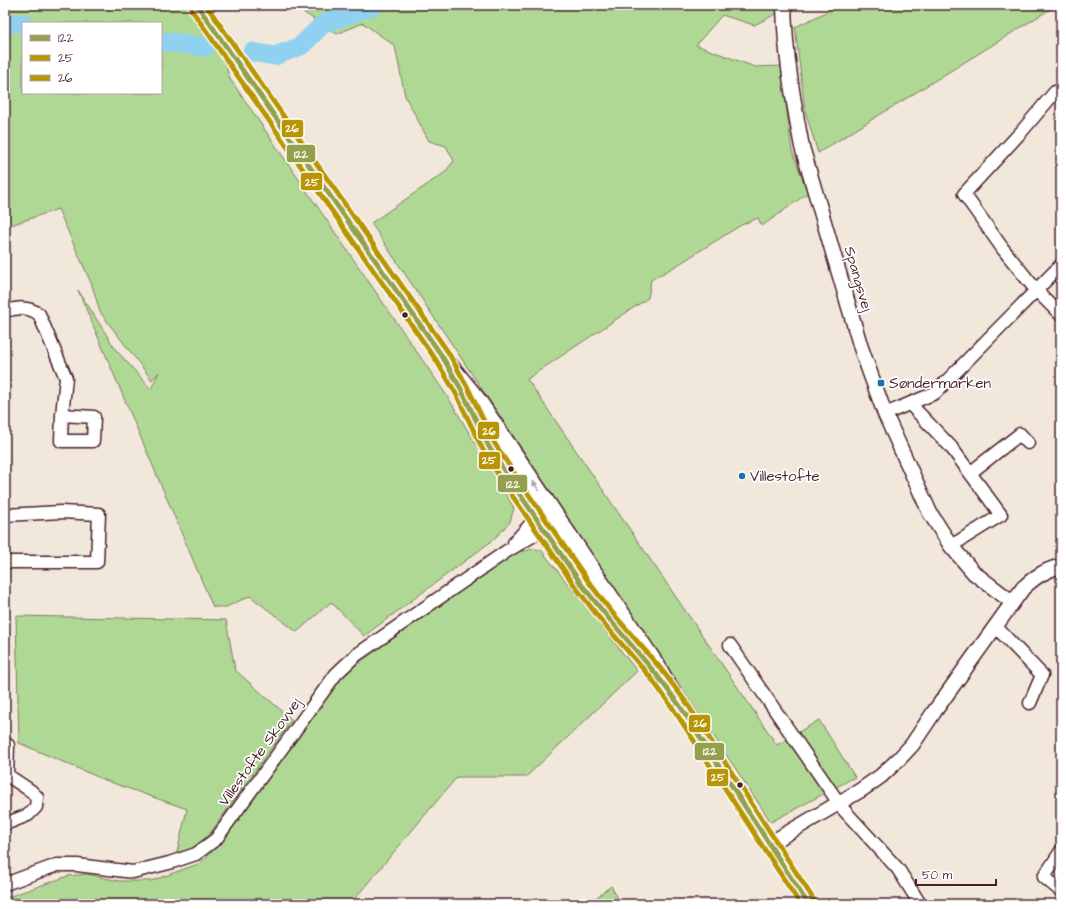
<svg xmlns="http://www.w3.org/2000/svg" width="1066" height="909" viewBox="0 0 1066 909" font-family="'Architects Daughter',sans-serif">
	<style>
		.green { fill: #b0d895; stroke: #7d7c60; fill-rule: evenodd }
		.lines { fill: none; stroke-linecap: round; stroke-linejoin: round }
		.river { stroke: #8fd1f0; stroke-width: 19 }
		.minor-casing { stroke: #4a1f2b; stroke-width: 15 }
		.tertiary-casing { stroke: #4a1f2b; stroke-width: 17 }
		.secondary-casing { stroke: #4a1f2b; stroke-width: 19 }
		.minor { stroke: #fff; stroke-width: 12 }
		.tertiary { stroke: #fff; stroke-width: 14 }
		.secondary { stroke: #fff; stroke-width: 16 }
		.bus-1-casing { stroke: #fff; stroke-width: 8 }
		.bus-2-casing { stroke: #fff; stroke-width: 8 }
		.bus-3-casing { stroke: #fff; stroke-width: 8 }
		.bus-1 { stroke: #94a04c; stroke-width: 5 }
		.bus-2 { stroke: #b89506; stroke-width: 5 }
		.bus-3 { stroke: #b89506; stroke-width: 5 }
		.oneway { fill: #ae9aa0 }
		.bus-dot { fill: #4a1f2b; stroke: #fff; stroke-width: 1.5 }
		.poi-dot { fill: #1f6fb2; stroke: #fff; stroke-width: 1.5 }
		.labels { text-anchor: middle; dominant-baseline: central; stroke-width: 3.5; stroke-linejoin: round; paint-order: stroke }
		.street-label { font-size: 15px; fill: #4a1f2b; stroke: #fff }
		.poi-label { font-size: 15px; fill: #4a1f2b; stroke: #fff; text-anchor: start }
		.line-badge { stroke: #fff; stroke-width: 1.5 }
		.badge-label { font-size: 11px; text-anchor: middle; font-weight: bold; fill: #fff }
	</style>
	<rect width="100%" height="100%" fill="#f1e7da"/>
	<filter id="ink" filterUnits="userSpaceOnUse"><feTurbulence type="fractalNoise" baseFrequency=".025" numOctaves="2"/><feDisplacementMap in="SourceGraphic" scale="8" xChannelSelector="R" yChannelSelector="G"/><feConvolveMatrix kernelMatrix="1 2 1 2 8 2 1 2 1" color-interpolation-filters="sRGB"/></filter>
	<g filter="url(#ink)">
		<path class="green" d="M 5,5 L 188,5 L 223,57 L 230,79 L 449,399 L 514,508 L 510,522 L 493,540 L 364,636 L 331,602 L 297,632 L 250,596 L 226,607 L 213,607 L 78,290 L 116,350 L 151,389 L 159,372 L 152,380 L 100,312 L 92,285 L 58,209 L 5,227 ZM 23,23 L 161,23 L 161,93 L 23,93 Z
			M 292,5 L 778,5 L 778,13 L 754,25 L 722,15 L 696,45 L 755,67 L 781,66 L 792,151 L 808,193 L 762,226 L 758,218 L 741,225 L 679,264 L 651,280 L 648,298 L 527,379 L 777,745 L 819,720 L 855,777 L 771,822 L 371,223 L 444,173 L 454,161 L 446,146 L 429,141 L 405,96 L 395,46 L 363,23 L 337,34 Z
			M 841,5 L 1057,5 L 818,153 L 805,110 L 795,27 Z
			M 535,549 L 541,550 L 637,671 L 526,777 L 457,777 L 351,903 L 349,904 L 5,904 L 5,898 L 68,876 L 87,874 L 119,881 L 151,881 L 201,863 L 220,844 L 339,678 L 361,661 L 516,552 Z
			M 16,616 L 226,620 L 235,670 L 292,720 L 208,836 L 192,850 L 177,853 L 187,809 L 107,781 L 19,743 Z
			M 611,886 L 621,904 L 588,904 Z"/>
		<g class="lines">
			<path class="river" d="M 5,24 L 23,23
				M 161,41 L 205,47
				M 252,52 L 275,56 L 301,46 L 323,24 L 374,5"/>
			<defs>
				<path id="minor" d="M 1055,92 L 1022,131 L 964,194 L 1003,249 L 1036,290 L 1061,315
					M 5,311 C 18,308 27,306 39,314 L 66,378 L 62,415 L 61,441 L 93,441 L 94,417 L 62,415
					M 910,404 L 951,447 L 1001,515 L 951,546
					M 885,414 L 935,393 L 1061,265
					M 970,473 L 1020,434 L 1028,443
					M 5,515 L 61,512 L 99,514 L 97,562 L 5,562
					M 514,543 L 536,518
					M 995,626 L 1042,675 L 1030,703
					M 730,645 L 843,809 L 898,869 L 920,904
					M 5,745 L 8,745 L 7,775 L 31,791 L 37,797 L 36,807 L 28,815 L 5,824
					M 1061,851 L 1044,877 L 1061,891
					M 5,884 L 57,865 L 77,865 L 133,872 L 169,863 L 196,854 L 216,839 L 336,674 L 355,656 L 507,551 L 544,529"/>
				<path id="tertiary" d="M 784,5 C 785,53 793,100 802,147 L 861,348 L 885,414 L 930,513 L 951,546 L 974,573 L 1012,602
					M 769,844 L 861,790 L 881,776 L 899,759 L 912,745 L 934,712 L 1023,588 C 1035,577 1045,570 1061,566"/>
				<path id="secondary" d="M 197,5 L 442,356 L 477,399 L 657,666 L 680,706
					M 464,396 L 489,447 L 508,477 L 544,529 L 582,585 L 605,614 L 640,656
					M 674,699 L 697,732 L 808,904"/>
			</defs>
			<use href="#minor" class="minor-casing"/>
			<use href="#tertiary" class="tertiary-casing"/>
			<use href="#secondary" class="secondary-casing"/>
			<use href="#minor" class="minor"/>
			<use href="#tertiary" class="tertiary"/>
			<use href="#secondary" class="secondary"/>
			<defs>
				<path id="bus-1" d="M 197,5 L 442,356 L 461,389 L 489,447 L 508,477 L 582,585 L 605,614 L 656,674 L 680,706 L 808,904"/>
				<path id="bus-2" d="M 191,9 L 436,360 L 455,392 L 483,450 L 502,481 L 577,589 L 600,619 L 651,678 L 674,710 L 800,904"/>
				<path id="bus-3" d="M 206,5 L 448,352 L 467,386 L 495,444 L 514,473 L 588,581 L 610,610 L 661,669 L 686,702 L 814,900"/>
			</defs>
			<use href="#bus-1" class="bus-1-casing"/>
			<use href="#bus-2" class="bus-2-casing"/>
			<use href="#bus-3" class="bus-3-casing"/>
			<use href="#bus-1" class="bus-1"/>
			<use href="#bus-2" class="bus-2"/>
			<use href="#bus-3" class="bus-3"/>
		</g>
		<defs><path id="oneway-solid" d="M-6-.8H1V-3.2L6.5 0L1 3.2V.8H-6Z"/></defs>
		<use class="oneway" href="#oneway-solid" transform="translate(536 486) rotate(-124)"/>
	</g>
	<g class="bus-dot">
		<circle cx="405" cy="315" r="3.5"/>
		<circle cx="511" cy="469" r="3.5"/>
		<circle cx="740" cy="785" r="3.5"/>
	</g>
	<g class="poi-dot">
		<rect x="877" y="379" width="8" height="8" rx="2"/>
		<circle cx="742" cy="476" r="4"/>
	</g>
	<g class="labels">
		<g class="street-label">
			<text transform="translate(858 279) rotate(74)">Spangsvej</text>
			<text transform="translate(260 752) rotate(-54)">Villestofte Skovvej</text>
		</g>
		<g class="poi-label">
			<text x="889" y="383">Søndermarken</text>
			<text x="750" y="476">Villestofte</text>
		</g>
	</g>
	<g class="line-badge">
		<rect x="281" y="119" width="23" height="19" rx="4" fill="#b89506"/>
		<rect x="286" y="144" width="30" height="19" rx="4" fill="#94a04c"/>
		<rect x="300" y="172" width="23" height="19" rx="4" fill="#b89506"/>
		<rect x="477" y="421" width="23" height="19" rx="4" fill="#b89506"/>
		<rect x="478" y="451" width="23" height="19" rx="4" fill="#b89506"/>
		<rect x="497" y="474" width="31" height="19" rx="4" fill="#94a04c"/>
		<rect x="688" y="714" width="23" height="19" rx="4" fill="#b89506"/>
		<rect x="694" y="742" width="31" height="19" rx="4" fill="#94a04c"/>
		<rect x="706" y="768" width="23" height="19" rx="4" fill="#b89506"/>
	</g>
	<g class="badge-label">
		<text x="292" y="132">26</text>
		<text x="301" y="158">122</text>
		<text x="312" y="186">25</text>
		<text x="489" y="435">26</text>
		<text x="489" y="464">25</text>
		<text x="513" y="488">122</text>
		<text x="700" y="727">26</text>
		<text x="710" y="755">122</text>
		<text x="718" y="781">25</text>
	</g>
	<rect width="1066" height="909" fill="none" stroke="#fff" stroke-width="20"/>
	<rect x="10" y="10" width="1046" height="889" fill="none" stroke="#4a1f2b" stroke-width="1.5" filter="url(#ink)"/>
	<rect x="22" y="22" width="140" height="72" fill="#ffffff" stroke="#b7a5aa"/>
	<rect x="30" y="35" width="20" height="6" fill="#94a04c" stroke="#b7a5aa"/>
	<text x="58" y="42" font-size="12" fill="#4a1f2b">122</text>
	<rect x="30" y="55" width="20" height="6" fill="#b89506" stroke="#b7a5aa"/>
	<text x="58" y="62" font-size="12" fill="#4a1f2b">25</text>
	<rect x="30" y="75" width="20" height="6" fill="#b89506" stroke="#b7a5aa"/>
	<text x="58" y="82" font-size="12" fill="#4a1f2b">26</text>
	<path d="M916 879v6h80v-6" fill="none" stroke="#4a1f2b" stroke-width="2"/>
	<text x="922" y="879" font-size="12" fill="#4a1f2b" stroke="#ffffff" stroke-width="3" paint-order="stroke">50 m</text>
</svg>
